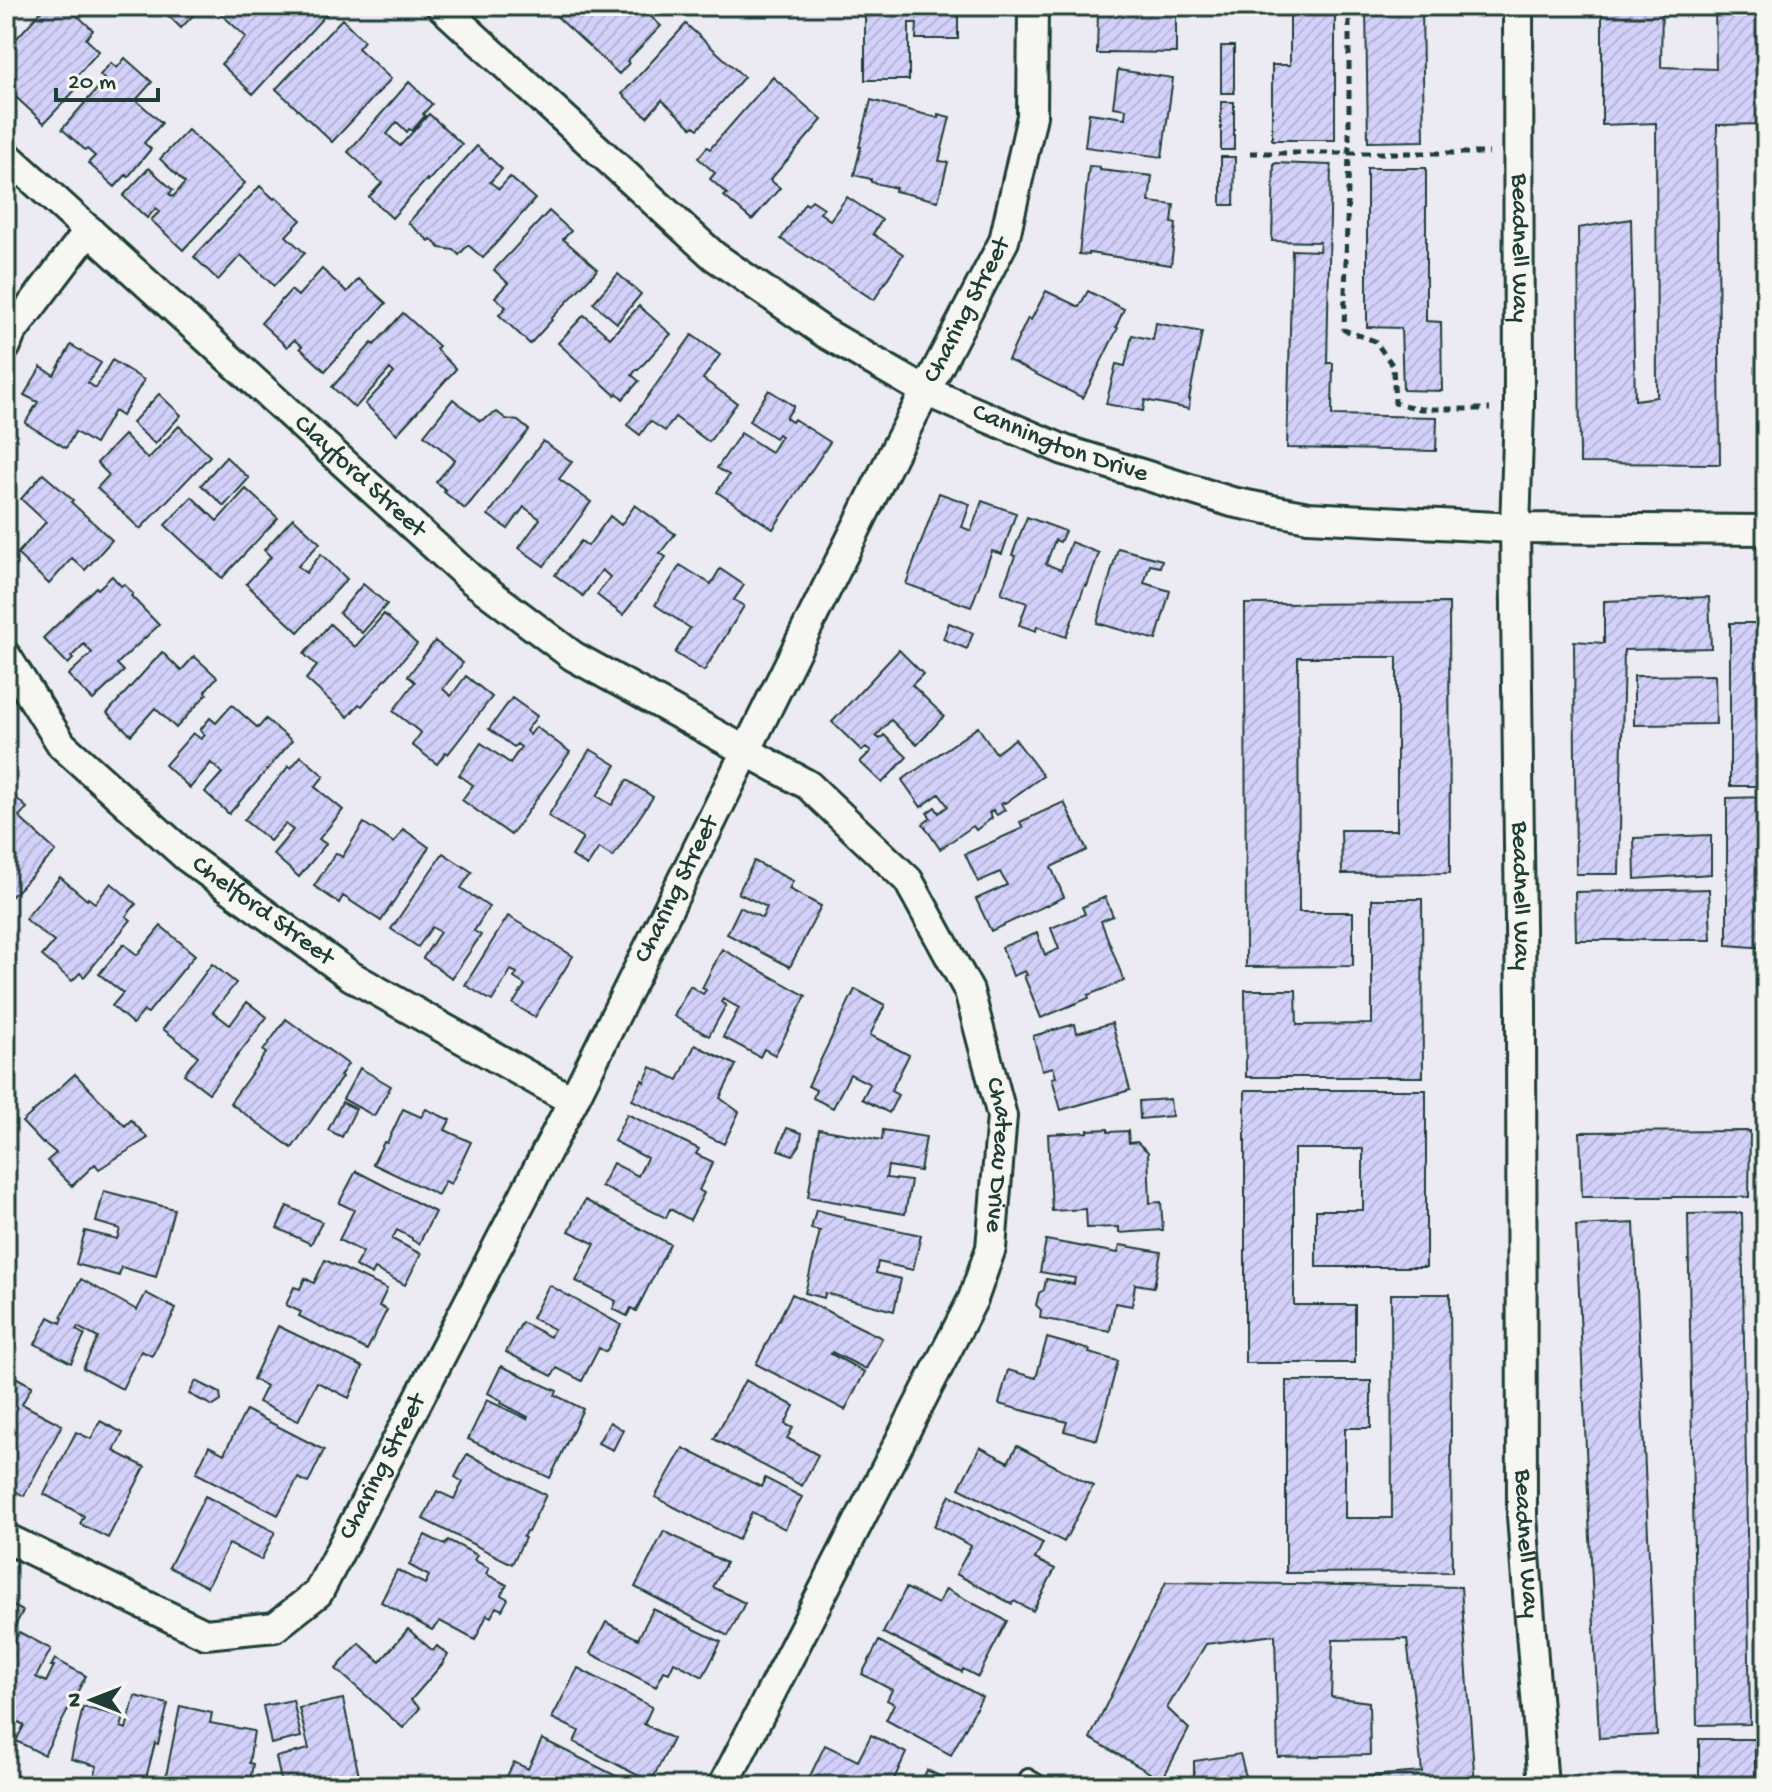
<svg xmlns="http://www.w3.org/2000/svg" width="1772" height="1792" viewBox="0 0 1772 1792" font-family="'Gochi Hand',sans-serif">
	<style>
		.building { fill: url(#building-hatch); stroke: #1f3d34; stroke-width: 2 }
		.lines { fill: none; stroke-linecap: round; stroke-linejoin: round }
		.service-casing { stroke: #1f3d34; stroke-width: 20 }
		.minor-casing { stroke: #1f3d34; stroke-width: 34 }
		.path { stroke: #1f3d34; stroke-width: 5; stroke-dasharray: 8 6; stroke-linecap: butt }
		.service { stroke: #f6f6f2; stroke-width: 14 }
		.minor { stroke: #f6f6f2; stroke-width: 28 }
		.labels { text-anchor: middle; dominant-baseline: central; stroke-width: 7; stroke-linejoin: round; paint-order: stroke }
		.street-label { font-size: 26px; fill: #1f3d34; stroke: #f6f6f2 }
	</style>
	<defs>
		<pattern id="building-hatch" width="6" height="6" patternUnits="userSpaceOnUse" patternTransform="scale(2)"><rect width="6" height="6" fill="#d3d1fa"/><path d="M-1 1l2-2M0 6l6-6M5 7l2-2" fill="none" stroke="#b5b4d7"/></pattern>
	</defs>
	<rect width="100%" height="100%" fill="#ecebf4"/>
	<filter id="ink" filterUnits="userSpaceOnUse"><feTurbulence type="fractalNoise" baseFrequency=".0125" numOctaves="2"/><feDisplacementMap in="SourceGraphic" scale="16" xChannelSelector="R" yChannelSelector="G"/><feConvolveMatrix kernelMatrix="1 2 1 2 8 2 1 2 1" color-interpolation-filters="sRGB"/></filter>
	<g filter="url(#ink)">
		<path class="building" d="M 46,6 L 67,6 L 93,30 L 86,39 L 99,51 L 74,79 L 80,85 L 44,123 L 6,88 L 6,50 Z
			M 159,6 L 202,6 L 181,28 Z
			M 228,6 L 331,6 L 332,8 L 253,94 L 221,64 L 246,37 L 221,14 Z
			M 559,6 L 653,6 L 647,13 L 661,26 L 627,61 L 629,63 L 619,74 L 553,13 Z
			M 865,6 L 958,6 L 958,39 L 916,39 L 917,23 L 909,23 L 909,80 L 865,80 Z
			M 1087,6 L 1176,6 L 1176,53 L 1108,52 L 1108,54 L 1097,54 L 1098,11 L 1087,10 Z
			M 1290,6 L 1335,6 L 1335,140 L 1272,140 L 1272,65 L 1290,65 Z
			M 1366,6 L 1422,6 L 1424,141 L 1368,142 Z
			M 1602,6 L 1662,6 L 1661,67 L 1716,69 L 1715,6 L 1766,6 L 1766,124 L 1717,125 L 1720,464 L 1580,463 L 1578,228 L 1631,219 L 1635,400 L 1657,397 L 1656,123 L 1602,125 Z
			M 342,19 L 364,41 L 358,48 L 391,79 L 332,142 L 276,89 Z
			M 686,24 L 744,77 L 698,129 L 694,126 L 692,128 L 662,100 L 647,117 L 622,94 Z
			M 1221,46 L 1234,46 L 1234,93 L 1221,93 Z
			M 125,58 L 152,82 L 136,100 L 162,123 L 144,143 L 151,149 L 128,177 L 126,175 L 115,187 L 88,163 L 95,156 L 87,149 L 85,150 L 62,129 L 105,80 L 100,75 L 111,63 L 117,68 Z
			M 1118,70 L 1173,78 L 1162,157 L 1085,147 L 1089,113 L 1125,118 L 1126,109 L 1113,107 Z
			M 773,77 L 822,120 L 770,180 L 780,188 L 752,220 L 724,196 L 727,194 L 710,179 L 715,173 L 698,158 L 707,147 L 710,149 Z
			M 409,82 L 432,104 L 423,114 L 425,116 L 412,131 L 409,129 L 407,132 L 397,122 L 387,134 L 400,146 L 429,114 L 462,144 L 428,181 L 427,179 L 392,218 L 369,197 L 382,183 L 348,152 Z
			M 871,100 L 938,118 L 938,114 L 950,117 L 939,161 L 948,162 L 938,201 L 895,191 L 896,188 L 871,182 L 871,179 L 854,175 L 861,147 L 859,147 Z
			M 1221,102 L 1234,102 L 1234,150 L 1221,150 Z
			M 188,130 L 245,183 L 183,250 L 151,220 L 160,211 L 156,208 L 147,218 L 123,196 L 149,168 L 173,190 L 169,194 L 173,197 L 185,183 L 160,159 Z
			M 477,146 L 502,169 L 490,182 L 499,189 L 510,177 L 535,199 L 483,258 L 468,245 L 459,255 L 454,250 L 440,248 L 431,239 L 429,241 L 408,223 Z
			M 1221,157 L 1235,157 L 1234,205 L 1221,205 Z
			M 1274,163 L 1331,165 L 1327,363 L 1333,363 L 1332,415 L 1437,417 L 1436,451 L 1287,448 L 1292,250 L 1319,251 L 1320,242 L 1272,241 Z
			M 1089,166 L 1100,167 L 1100,170 L 1152,176 L 1149,202 L 1174,205 L 1172,223 L 1176,224 L 1171,265 L 1089,253 L 1089,255 L 1079,254 Z
			M 1367,168 L 1426,168 L 1426,321 L 1441,322 L 1442,391 L 1403,390 L 1401,328 L 1367,327 Z
			M 260,186 L 274,199 L 276,197 L 301,220 L 286,236 L 305,253 L 274,286 L 241,255 L 218,280 L 194,257 Z
			M 847,197 L 882,220 L 873,234 L 903,254 L 874,300 L 781,239 L 805,203 L 808,205 L 812,200 L 824,208 L 820,213 L 830,220 Z
			M 549,211 L 571,231 L 563,239 L 598,269 L 551,319 L 552,320 L 530,344 L 499,315 L 506,307 L 495,297 L 508,283 L 494,270 Z
			M 322,269 L 347,292 L 359,279 L 386,303 L 325,371 L 300,348 L 302,346 L 294,340 L 287,347 L 261,323 L 291,290 L 298,296 Z
			M 618,274 L 641,294 L 617,323 L 593,303 Z
			M 1046,291 L 1079,307 L 1088,291 L 1124,309 L 1116,327 L 1118,328 L 1083,398 L 1008,360 L 1028,318 L 1031,320 Z
			M 639,306 L 671,334 L 638,370 L 637,369 L 632,375 L 639,381 L 623,399 L 617,393 L 615,395 L 558,343 L 584,315 L 610,338 Z
			M 403,313 L 439,346 L 436,349 L 456,369 L 397,434 L 365,404 L 394,373 L 390,369 L 355,408 L 332,387 L 372,343 L 374,345 Z
			M 1156,323 L 1202,332 L 1189,399 L 1190,399 L 1189,409 L 1145,400 L 1143,411 L 1106,404 L 1116,364 L 1125,366 L 1132,335 L 1153,340 Z
			M 692,335 L 720,355 L 703,379 L 737,403 L 709,442 L 675,417 L 665,431 L 650,421 L 640,435 L 627,425 Z
			M 71,345 L 101,363 L 88,383 L 96,388 L 112,360 L 144,380 L 122,416 L 114,411 L 95,444 L 75,432 L 66,448 L 25,423 L 38,402 L 24,395 L 41,367 L 54,375 Z
			M 769,390 L 794,406 L 786,418 L 792,422 L 794,419 L 830,442 L 773,529 L 717,492 L 729,475 L 717,468 L 741,433 L 771,452 L 781,436 L 778,434 L 775,438 L 749,421 Z
			M 159,394 L 181,415 L 155,444 L 132,423 Z
			M 453,399 L 480,421 L 497,412 L 506,419 L 518,421 L 529,430 L 465,509 L 444,492 L 446,490 L 436,482 L 455,460 L 424,435 Z
			M 179,426 L 210,456 L 140,529 L 97,488 L 109,475 L 97,463 L 124,435 L 148,459 Z
			M 543,441 L 572,462 L 559,479 L 591,502 L 544,566 L 519,548 L 540,519 L 524,507 L 508,529 L 488,515 Z
			M 226,457 L 249,478 L 224,506 L 201,485 Z
			M 43,474 L 73,500 L 71,502 L 112,540 L 85,570 L 72,558 L 49,584 L 17,554 L 46,522 L 21,499 Z
			M 246,489 L 278,518 L 222,578 L 165,525 L 192,497 L 217,521 Z
			M 939,493 L 970,504 L 962,527 L 971,531 L 982,501 L 1016,513 L 1002,554 L 992,551 L 971,607 L 906,584 Z
			M 635,505 L 675,534 L 660,553 L 666,557 L 623,615 L 597,595 L 610,577 L 602,570 L 583,596 L 555,575 L 581,541 L 588,546 L 610,516 L 621,525 Z
			M 1027,517 L 1065,531 L 1060,542 L 1055,540 L 1046,564 L 1061,570 L 1071,542 L 1099,553 L 1087,586 L 1085,585 L 1066,637 L 1037,626 L 1036,631 L 1019,625 L 1027,603 L 1001,593 L 1015,556 L 1012,555 Z
			M 293,518 L 320,543 L 298,566 L 306,573 L 321,554 L 347,579 L 298,632 L 246,584 L 271,557 L 264,550 Z
			M 1118,548 L 1162,560 L 1160,567 L 1150,565 L 1144,583 L 1170,591 L 1156,640 L 1097,623 Z
			M 680,565 L 711,584 L 720,569 L 744,585 L 734,600 L 744,606 L 704,671 L 675,653 L 690,628 L 655,605 Z
			M 112,576 L 121,586 L 124,584 L 133,594 L 131,596 L 159,625 L 117,664 L 124,671 L 93,700 L 68,675 L 92,653 L 84,644 L 71,657 L 73,659 L 68,664 L 43,638 L 96,587 L 98,589 Z
			M 363,584 L 387,604 L 362,633 L 339,613 Z
			M 1709,597 L 1711,648 L 1624,650 L 1619,874 L 1576,874 L 1574,641 L 1604,643 L 1604,601 Z
			M 1449,603 L 1450,873 L 1342,874 L 1341,830 L 1397,830 L 1397,657 L 1298,657 L 1299,912 L 1353,912 L 1353,966 L 1246,967 L 1245,604 Z
			M 384,614 L 417,644 L 362,706 L 359,704 L 348,717 L 306,679 L 317,666 L 304,654 L 330,624 L 355,647 Z
			M 949,623 L 973,633 L 967,649 L 943,639 Z
			M 1730,623 L 1766,623 L 1766,786 L 1730,786 Z
			M 435,641 L 463,663 L 443,689 L 451,696 L 466,676 L 492,697 L 448,754 L 446,752 L 437,764 L 412,745 L 421,733 L 393,711 L 415,682 L 408,676 Z
			M 899,650 L 923,674 L 912,685 L 944,716 L 917,745 L 891,720 L 876,736 L 880,739 L 884,735 L 907,757 L 882,783 L 860,762 L 871,751 L 866,747 L 862,751 L 832,722 Z
			M 162,652 L 181,671 L 194,656 L 217,677 L 205,691 L 207,694 L 176,728 L 155,708 L 131,735 L 107,713 Z
			M 1715,675 L 1716,724 L 1634,725 L 1634,676 Z
			M 512,698 L 537,716 L 526,731 L 530,735 L 536,727 L 570,752 L 511,835 L 462,800 L 473,785 L 459,775 L 481,743 L 510,763 L 521,747 L 517,744 L 514,747 L 489,729 Z
			M 232,705 L 258,728 L 266,719 L 292,741 L 229,814 L 205,792 L 222,773 L 211,763 L 190,788 L 165,765 L 193,733 L 201,739 L 205,735 L 200,730 L 210,718 L 216,723 Z
			M 978,727 L 996,753 L 1015,739 L 1043,776 L 1005,803 L 1004,802 L 1001,804 L 1005,810 L 997,815 L 993,810 L 989,813 L 992,818 L 976,830 L 973,826 L 940,849 L 923,824 L 931,818 L 927,813 L 935,807 L 939,813 L 948,806 L 939,794 L 921,807 L 902,780 Z
			M 590,749 L 616,765 L 597,796 L 612,805 L 627,780 L 653,797 L 613,857 L 599,848 L 587,866 L 572,856 L 583,838 L 548,816 Z
			M 301,756 L 324,776 L 315,787 L 343,810 L 319,839 L 326,844 L 299,877 L 273,854 L 293,830 L 285,824 L 270,841 L 244,820 L 289,766 L 291,768 Z
			M 6,788 L 27,808 L 19,816 L 22,820 L 56,851 L 6,902 L 6,838 L 11,833 L 7,830 L 6,831 Z
			M 1766,797 L 1766,948 L 1727,945 L 1727,798 Z
			M 1064,802 L 1087,850 L 1051,867 L 1064,897 L 991,931 L 976,899 L 1007,885 L 1000,872 L 978,882 L 965,854 L 1023,828 L 1020,822 Z
			M 364,823 L 394,843 L 403,829 L 429,847 L 381,921 L 343,896 L 339,903 L 314,886 L 336,853 L 342,857 Z
			M 1711,835 L 1711,874 L 1635,879 L 1634,838 Z
			M 443,853 L 472,872 L 461,888 L 489,907 L 474,931 L 481,935 L 452,978 L 423,958 L 440,932 L 432,927 L 418,947 L 391,929 Z
			M 754,861 L 793,881 L 789,889 L 821,906 L 790,967 L 727,934 L 740,907 L 762,918 L 767,907 L 738,893 Z
			M 60,877 L 87,900 L 88,898 L 95,903 L 111,883 L 136,904 L 126,916 L 131,920 L 84,977 L 80,973 L 72,981 L 42,956 L 54,942 L 25,919 Z
			M 1709,889 L 1711,940 L 1576,940 L 1575,892 Z
			M 1105,897 L 1113,916 L 1101,921 L 1124,981 L 1088,995 L 1089,998 L 1041,1018 L 1024,976 L 1027,975 L 1025,971 L 1013,976 L 1002,947 L 1037,933 L 1045,955 L 1059,949 L 1051,928 L 1085,914 L 1082,907 Z
			M 1372,899 L 1422,899 L 1423,1077 L 1246,1077 L 1245,990 L 1296,990 L 1297,1025 L 1372,1024 Z
			M 508,916 L 573,956 L 535,1017 L 513,1004 L 525,985 L 514,978 L 517,973 L 511,970 L 492,1001 L 465,985 Z
			M 161,926 L 195,955 L 148,1013 L 144,1011 L 133,1024 L 112,1006 L 123,993 L 99,974 L 124,944 L 137,955 Z
			M 722,949 L 806,996 L 775,1055 L 764,1049 L 760,1057 L 723,1037 L 739,1008 L 723,999 L 721,1002 L 726,1005 L 709,1036 L 674,1016 L 690,986 L 703,994 L 706,990 L 702,988 Z
			M 212,964 L 236,983 L 213,1012 L 230,1025 L 247,1002 L 267,1017 L 209,1093 L 184,1074 L 198,1056 L 163,1029 Z
			M 855,989 L 885,1005 L 870,1035 L 909,1055 L 891,1091 L 898,1095 L 889,1113 L 862,1099 L 870,1084 L 850,1074 L 833,1108 L 813,1098 L 816,1090 L 808,1086 Z
			M 286,1019 L 348,1064 L 340,1076 L 342,1077 L 292,1148 L 230,1103 L 266,1053 L 263,1051 Z
			M 1112,1023 L 1130,1090 L 1061,1110 L 1052,1078 L 1056,1077 L 1053,1067 L 1042,1070 L 1033,1036 L 1075,1024 L 1077,1033 Z
			M 695,1045 L 736,1065 L 720,1098 L 739,1112 L 724,1144 L 632,1100 L 642,1080 L 644,1082 L 651,1067 L 678,1080 Z
			M 360,1068 L 391,1086 L 374,1116 L 343,1099 Z
			M 75,1074 L 125,1126 L 131,1120 L 148,1138 L 99,1169 L 95,1164 L 72,1186 L 47,1161 L 56,1153 L 44,1143 L 43,1144 L 22,1122 Z
			M 1245,1090 L 1426,1090 L 1426,1267 L 1316,1267 L 1316,1210 L 1363,1210 L 1363,1149 L 1294,1149 L 1294,1305 L 1355,1305 L 1355,1363 L 1245,1363 Z
			M 1170,1099 L 1172,1116 L 1140,1119 L 1139,1101 Z
			M 342,1102 L 356,1109 L 342,1137 L 328,1130 Z
			M 403,1109 L 421,1117 L 426,1109 L 450,1120 L 445,1130 L 471,1142 L 451,1184 L 445,1181 L 438,1195 L 373,1164 L 384,1142 L 387,1143 Z
			M 627,1114 L 699,1149 L 696,1154 L 713,1162 L 699,1190 L 704,1193 L 690,1220 L 670,1209 L 666,1218 L 601,1186 L 613,1163 L 638,1176 L 647,1158 L 614,1141 Z
			M 787,1128 L 802,1133 L 800,1145 L 793,1155 L 778,1150 Z
			M 819,1129 L 882,1140 L 883,1130 L 926,1137 L 920,1171 L 888,1166 L 886,1178 L 911,1181 L 905,1214 L 808,1197 Z
			M 1108,1129 L 1108,1132 L 1128,1131 L 1129,1143 L 1137,1142 L 1148,1152 L 1150,1203 L 1161,1202 L 1163,1230 L 1119,1233 L 1119,1227 L 1087,1228 L 1086,1209 L 1052,1211 L 1048,1134 L 1088,1132 L 1088,1130 Z
			M 1750,1131 L 1749,1197 L 1582,1197 L 1580,1132 Z
			M 356,1171 L 435,1212 L 419,1244 L 412,1240 L 412,1238 L 397,1230 L 392,1239 L 421,1254 L 405,1285 L 375,1269 L 372,1275 L 355,1266 L 363,1252 L 339,1240 L 354,1210 L 339,1203 Z
			M 104,1191 L 174,1209 L 156,1277 L 121,1267 L 119,1276 L 76,1264 L 85,1231 L 117,1239 L 120,1229 L 96,1222 Z
			M 585,1200 L 670,1244 L 636,1311 L 631,1308 L 627,1316 L 613,1309 L 616,1301 L 576,1281 L 595,1244 L 569,1231 Z
			M 287,1206 L 322,1222 L 311,1244 L 277,1228 Z
			M 816,1210 L 845,1217 L 844,1219 L 921,1235 L 913,1270 L 878,1262 L 876,1273 L 901,1279 L 894,1311 L 825,1293 L 824,1298 L 805,1293 L 820,1231 L 811,1229 Z
			M 1742,1213 L 1750,1724 L 1697,1725 L 1688,1214 Z
			M 1634,1223 L 1657,1735 L 1599,1738 L 1576,1226 Z
			M 1046,1240 L 1118,1253 L 1120,1245 L 1161,1252 L 1154,1287 L 1135,1284 L 1132,1306 L 1115,1303 L 1110,1331 L 1040,1318 L 1041,1310 L 1036,1305 L 1039,1293 L 1044,1290 L 1046,1279 L 1074,1284 L 1075,1278 L 1040,1272 Z
			M 325,1260 L 387,1289 L 379,1306 L 387,1310 L 367,1350 L 299,1316 L 301,1312 L 286,1305 L 294,1287 L 300,1289 L 305,1278 L 314,1283 Z
			M 81,1279 L 137,1310 L 146,1293 L 176,1309 L 152,1356 L 141,1351 L 122,1389 L 83,1368 L 98,1338 L 78,1327 L 76,1330 L 85,1335 L 71,1363 L 35,1344 L 49,1317 L 61,1323 L 63,1318 L 61,1317 Z
			M 549,1285 L 621,1325 L 606,1352 L 599,1348 L 582,1381 L 557,1368 L 552,1376 L 506,1352 L 522,1322 L 550,1337 L 554,1329 L 532,1318 Z
			M 792,1294 L 882,1338 L 866,1369 L 832,1352 L 831,1354 L 865,1372 L 845,1410 L 756,1364 Z
			M 1391,1294 L 1450,1294 L 1452,1572 L 1286,1573 L 1286,1381 L 1371,1381 L 1371,1428 L 1345,1428 L 1345,1518 L 1392,1518 Z
			M 278,1326 L 363,1367 L 349,1398 L 317,1382 L 298,1421 L 258,1402 L 266,1386 L 253,1379 Z
			M 1047,1338 L 1090,1350 L 1089,1353 L 1118,1361 L 1097,1440 L 1064,1431 L 1067,1422 L 999,1404 L 1008,1370 L 1036,1378 Z
			M 501,1366 L 557,1391 L 555,1395 L 583,1409 L 550,1478 L 468,1439 L 487,1400 L 527,1419 L 528,1417 L 501,1403 L 502,1401 L 488,1393 Z
			M 6,1372 L 32,1386 L 22,1404 L 62,1425 L 24,1496 L 6,1486 L 6,1455 L 8,1452 L 6,1451 Z
			M 745,1380 L 794,1406 L 785,1424 L 793,1428 L 787,1438 L 818,1455 L 802,1486 L 714,1439 Z
			M 196,1381 L 220,1393 L 221,1401 L 213,1406 L 189,1394 Z
			M 246,1410 L 324,1450 L 308,1483 L 298,1478 L 278,1515 L 196,1473 L 209,1446 L 224,1454 Z
			M 100,1421 L 123,1433 L 114,1451 L 145,1467 L 108,1538 L 80,1524 L 84,1516 L 44,1494 L 76,1432 L 91,1439 Z
			M 610,1422 L 623,1430 L 613,1450 L 598,1443 Z
			M 1017,1446 L 1093,1486 L 1064,1542 L 959,1488 L 980,1447 L 1008,1462 Z
			M 683,1448 L 761,1487 L 765,1478 L 802,1497 L 785,1529 L 752,1512 L 738,1540 L 655,1497 Z
			M 467,1454 L 546,1495 L 528,1532 L 526,1531 L 523,1537 L 525,1538 L 512,1564 L 423,1519 L 437,1491 L 454,1499 L 463,1482 L 455,1477 Z
			M 950,1495 L 1043,1543 L 1035,1559 L 1055,1569 L 1033,1611 L 1014,1601 L 1012,1604 L 956,1574 L 971,1546 L 934,1526 Z
			M 205,1496 L 275,1532 L 261,1560 L 229,1544 L 207,1587 L 169,1567 Z
			M 664,1531 L 726,1563 L 713,1587 L 745,1603 L 728,1636 L 635,1587 Z
			M 425,1535 L 445,1545 L 448,1540 L 477,1555 L 474,1560 L 489,1568 L 486,1574 L 507,1585 L 501,1595 L 508,1599 L 502,1610 L 496,1607 L 491,1617 L 487,1615 L 475,1640 L 440,1621 L 432,1630 L 381,1602 L 397,1570 L 425,1584 L 429,1576 L 409,1565 Z
			M 1166,1582 L 1461,1587 L 1475,1786 L 1194,1786 L 1194,1761 L 1240,1754 L 1248,1785 L 1422,1772 L 1407,1639 L 1333,1640 L 1331,1697 L 1369,1702 L 1370,1755 L 1278,1757 L 1275,1635 L 1206,1644 L 1167,1708 L 1189,1729 L 1162,1780 L 1090,1738 Z
			M 906,1588 L 938,1604 L 946,1589 L 1007,1621 L 978,1677 L 963,1669 L 962,1672 L 893,1637 L 893,1638 L 883,1633 Z
			M 6,1602 L 23,1611 L 16,1624 L 6,1618 Z
			M 653,1609 L 721,1642 L 703,1677 L 674,1662 L 669,1673 L 664,1671 L 656,1687 L 590,1653 L 606,1622 L 638,1639 Z
			M 408,1629 L 433,1651 L 437,1646 L 448,1655 L 443,1661 L 444,1662 L 411,1700 L 420,1708 L 403,1728 L 336,1669 L 359,1643 L 380,1662 Z
			M 19,1632 L 51,1649 L 36,1677 L 46,1682 L 54,1666 L 51,1666 L 55,1659 L 86,1676 L 74,1698 L 78,1700 L 73,1710 L 69,1708 L 44,1755 L 16,1741 L 24,1725 L 6,1716 L 6,1658 Z
			M 879,1641 L 982,1697 L 951,1755 L 886,1720 L 894,1704 L 887,1700 L 892,1690 L 862,1674 Z
			M 578,1668 L 652,1707 L 644,1724 L 673,1739 L 650,1784 L 638,1778 L 639,1776 L 574,1742 L 579,1731 L 552,1718 Z
			M 135,1696 L 168,1704 L 158,1744 L 155,1743 L 144,1786 L 92,1786 L 97,1766 L 71,1759 L 83,1707 L 124,1717 L 121,1727 L 126,1729 Z
			M 343,1699 L 361,1786 L 282,1786 L 276,1757 L 309,1749 L 299,1708 Z
			M 293,1700 L 301,1737 L 271,1744 L 263,1706 Z
			M 180,1706 L 212,1713 L 210,1723 L 254,1731 L 249,1763 L 253,1764 L 249,1786 L 164,1786 Z
			M 871,1735 L 906,1753 L 891,1786 L 820,1786 L 808,1780 L 825,1745 L 858,1761 Z
			M 542,1739 L 636,1786 L 502,1786 L 514,1762 L 528,1769 Z
			M 1699,1739 L 1755,1739 L 1755,1786 L 1699,1786 Z
			M 927,1770 L 960,1786 L 919,1786 Z"/>
		<g class="lines">
			<defs>
				<path id="service" d="M 1028,1777 L 1043,1786"/>
				<g id="minor">
					<path id="s1" d="M 441,6 L 714,256 L 825,333 L 925,391 L 1064,450 L 1232,502 L 1308,517 L 1515,528 L 1766,530"/>
					<path id="s2" d="M 1518,6 L 1519,409 L 1515,528 L 1521,1004 L 1522,1516 L 1543,1786"/>
					<path id="s3" d="M 6,155 L 471,579 L 573,656 L 808,785 L 908,880 L 969,991 L 1002,1116 L 991,1248 L 973,1299 L 723,1786"/>
					<path d="M 6,346 L 11,333 L 89,230"/>
					<path id="s4" d="M 6,656 L 62,745 L 188,858 L 351,976 L 573,1101"/>
					<path id="s5" d="M 6,1538 L 205,1634 L 275,1627 L 318,1593 L 573,1101 L 896,448 L 1004,241 L 1032,116 L 1033,6"/>
				</g>
			</defs>
			<use href="#service" class="service-casing"/>
			<use href="#minor" class="minor-casing"/>
			<path class="path" d="M 1349,6 L 1349,153 L 1344,330 L 1375,341 L 1393,366 L 1395,403 L 1421,409 L 1490,409
				M 1250,153 L 1489,153"/>
			<use href="#service" class="service"/>
			<use href="#minor" class="minor"/>
		</g>
	</g>
	<g class="labels">
		<g class="street-label">
			<text stroke="none"><textPath href="#s2" startOffset="242">Beadnell Way</textPath></text>
			<text stroke="none"><textPath href="#s5" startOffset="1784">Charing Street</textPath></text>
			<text stroke="none"><textPath href="#s1" startOffset="766">Cannington Drive</textPath></text>
			<text stroke="none"><textPath href="#s3" startOffset="478">Clayford Street</textPath></text>
			<text stroke="none"><textPath href="#s5" startOffset="1136">Charing Street</textPath></text>
			<text stroke="none"><textPath href="#s2" startOffset="890">Beadnell Way</textPath></text>
			<text stroke="none"><textPath href="#s4" startOffset="366">Chelford Street</textPath></text>
			<text stroke="none"><textPath href="#s3" startOffset="1458">Chateau Drive</textPath></text>
			<text stroke="none"><textPath href="#s5" startOffset="488">Charing Street</textPath></text>
			<text stroke="none"><textPath href="#s2" startOffset="1538">Beadnell Way</textPath></text>
		</g>
	</g>
	<rect width="1772" height="1792" fill="none" stroke="#f6f6f2" stroke-width="32"/>
	<rect x="16" y="16" width="1740" height="1760" fill="none" stroke="#1f3d34" stroke-width="3" filter="url(#ink)"/>
	<g transform="translate(92 1700) rotate(270)" stroke="#f6f6f2" stroke-width="6" paint-order="stroke">
	<path d="M0-6L14 30L0 20L-14 30Z" fill="#1f3d34"/>
	<text y="-12" font-size="22" font-weight="bold" text-anchor="middle" fill="#1f3d34">N</text>
	</g>
	<path d="M56 88v12h102v-12" fill="none" stroke="#1f3d34" stroke-width="4"/>
	<text x="68" y="88" font-size="24" fill="#1f3d34" stroke="#f6f6f2" stroke-width="6" paint-order="stroke">20 m</text>
</svg>
